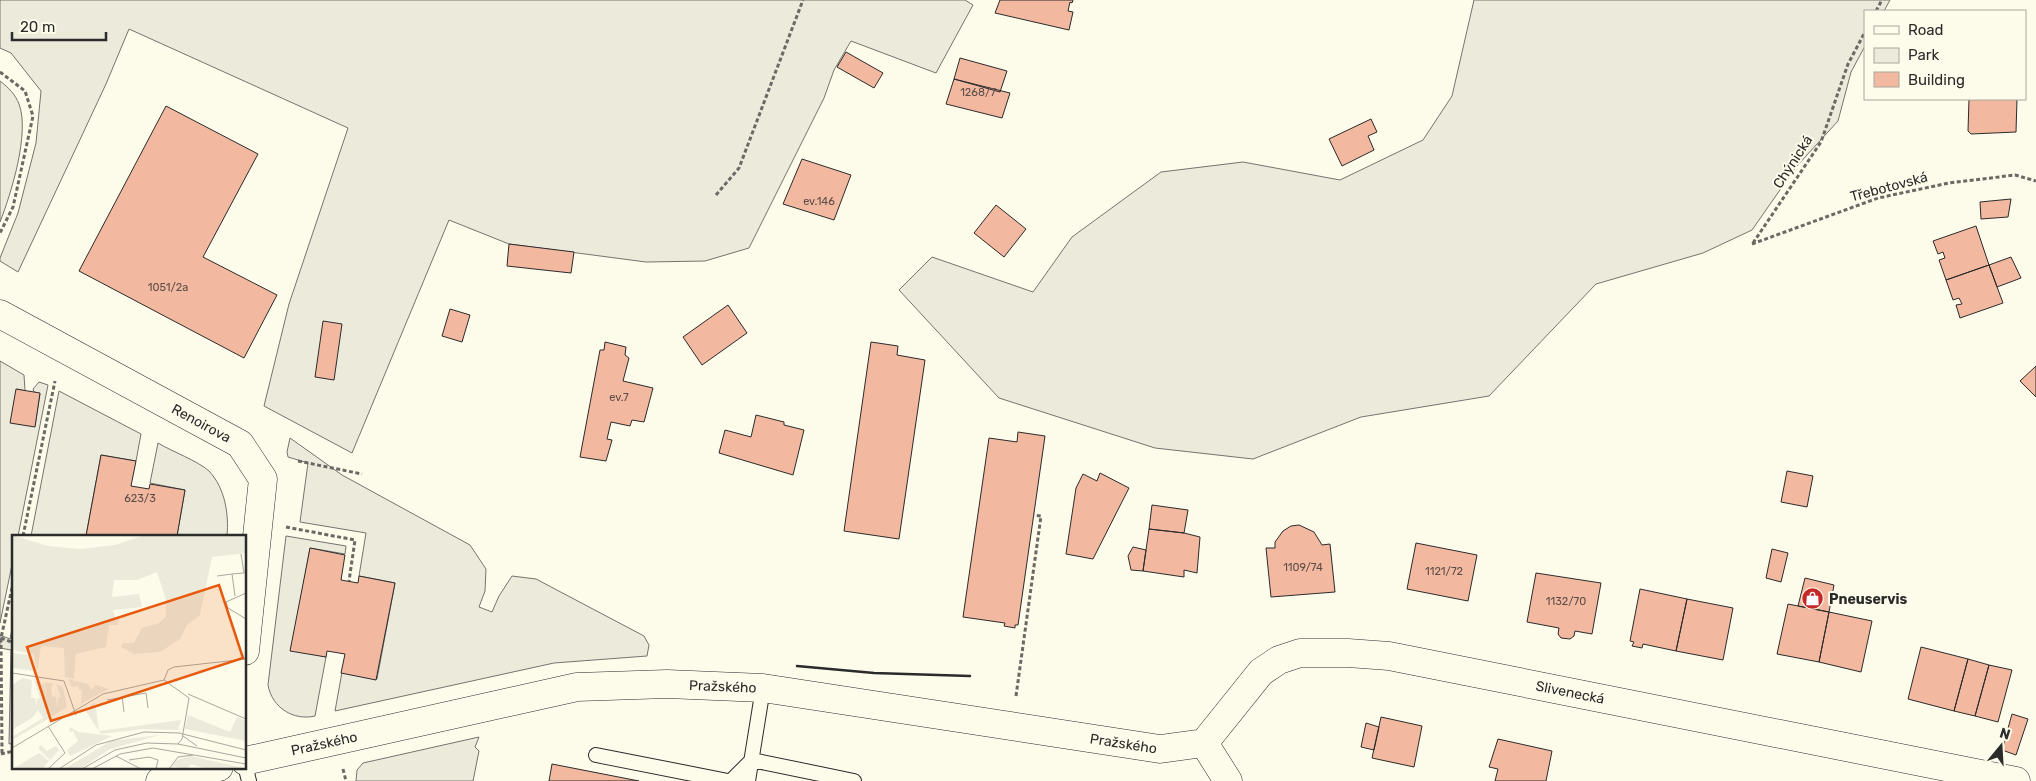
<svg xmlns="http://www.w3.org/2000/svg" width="2036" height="781" viewBox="0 0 2036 781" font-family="Rubik,sans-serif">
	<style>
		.green { fill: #ecebdb; stroke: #74746e }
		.building { fill: #f2b8a0; stroke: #2b2b2b }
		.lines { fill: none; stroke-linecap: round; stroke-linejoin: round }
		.lane-casing { stroke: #2b2b2b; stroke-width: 16 }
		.street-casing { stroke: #2b2b2b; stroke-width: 29 }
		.secondary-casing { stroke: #2b2b2b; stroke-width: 29 }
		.path { stroke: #6a6964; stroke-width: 3; stroke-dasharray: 4 2.5; stroke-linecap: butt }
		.lane { stroke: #fdfbea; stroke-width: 14 }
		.street { stroke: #fdfbea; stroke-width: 28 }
		.secondary { stroke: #fdfbea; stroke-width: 28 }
		.wall { stroke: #2b2b2b; stroke-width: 2.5 }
		.labels { text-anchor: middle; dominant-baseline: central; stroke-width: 4; stroke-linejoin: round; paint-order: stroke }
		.number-label { font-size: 11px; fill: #5d4e48 }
		.street-label { font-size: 14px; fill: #2b2b2b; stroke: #fdfbea }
		.poi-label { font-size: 14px; font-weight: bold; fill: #2b2b2b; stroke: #fdfbea; text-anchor: start }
		.inset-road { fill: none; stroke: #a9a89e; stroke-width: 1 }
		.view { fill: #e8590c; fill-opacity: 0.15; stroke: #e8590c; stroke-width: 2.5 }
		.inset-edge { fill: none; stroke: #2b2b2b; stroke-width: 2.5 }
	</style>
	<rect width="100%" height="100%" fill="#fdfbea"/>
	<path class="green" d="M 0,0 L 965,0 L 973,5 L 936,73 L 851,41 L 834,70 L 824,98 L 749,248 L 705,261 L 646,262 L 509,244 L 449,220 L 352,453 L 264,406 L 289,304 L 348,128 L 129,29 L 106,84 L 18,272 L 0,261 L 0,258 L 18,213 L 36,143 L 41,91 L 11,53 L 0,48 Z
		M 1474,0 L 1890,0 L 1884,11 L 1865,11 L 1865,46 L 1851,72 L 1838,121 L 1796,167 L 1752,230 L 1703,253 L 1596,284 L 1489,396 L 1361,417 L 1253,459 L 1155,448 L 999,398 L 899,290 L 932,257 L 1033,292 L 1072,237 L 1161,172 L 1243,162 L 1340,180 L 1423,140 L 1452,96 Z
		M 0,81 C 9,88 15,94 19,104 C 30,133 11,194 0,222 Z
		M 0,361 L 24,375 L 25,391 L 17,389 L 11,422 L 35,426 L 40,394 L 34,392 L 33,389 L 39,382 L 48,385 L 18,536 L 14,536 L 14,555 L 0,623 Z
		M 59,391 L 141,434 L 136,461 L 101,455 L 86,536 L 31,536 Z
		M 290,438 L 342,475 L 470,545 L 486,569 L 485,591 L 479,607 L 492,612 L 499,596 L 512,576 L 536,579 L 644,636 L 649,645 L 647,656 L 554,663 L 335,711 L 342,672 L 377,679 L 395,583 L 359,576 L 366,533 L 300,522 L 308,463 L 288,457 L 287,452 Z
		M 158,443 C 171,451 198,461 209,471 C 225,488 229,514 227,536 L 177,536 L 185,490 L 150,483 Z
		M 286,536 L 346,546 L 345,554 L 310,548 L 292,649 L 326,657 L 315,716 C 294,721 272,708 268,685 Z
		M 14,620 L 14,743 L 9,744 L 11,650 L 0,648 L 0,635 L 10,639 Z
		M 479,737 L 475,747 L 479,751 L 473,781 L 356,781 L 357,770 L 363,763 Z"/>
	<path class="building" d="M 1000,0 L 1073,0 L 1072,3 L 1070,2 L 1068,11 L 1073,12 L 1069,30 L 995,13 Z
		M 846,52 L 883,73 L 874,88 L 837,67 Z
		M 960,58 L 1007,71 L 1000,92 L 954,79 Z
		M 954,79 L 1010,93 L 1002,118 L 946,104 Z
		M 1969,99 L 2017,99 L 2016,132 L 1971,134 L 1968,131 Z
		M 166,106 L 258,154 L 203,257 L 277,295 L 244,358 L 79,271 Z
		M 1371,119 L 1377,132 L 1368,136 L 1374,150 L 1342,166 L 1329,139 Z
		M 802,159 L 851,175 L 834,220 L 783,204 Z
		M 2011,199 L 2008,217 L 1981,219 L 1980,202 Z
		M 996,205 L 1026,229 L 1004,257 L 974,233 Z
		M 1976,226 L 1989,265 L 1946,280 L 1939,260 L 1945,258 L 1943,252 L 1938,254 L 1933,241 Z
		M 509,244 L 574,252 L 571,273 L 507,266 Z
		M 2011,257 L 2021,278 L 1997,287 L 1989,265 Z
		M 1989,265 L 2003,303 L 1960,318 L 1956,305 L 1962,304 L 1959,298 L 1953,300 L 1946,280 Z
		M 728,305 L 747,333 L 702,365 L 683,337 Z
		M 450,309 L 470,315 L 462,342 L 442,336 Z
		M 323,321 L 342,324 L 334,380 L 315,377 Z
		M 605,342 L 626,347 L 625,355 L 629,358 L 623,381 L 653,388 L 644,422 L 632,420 L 630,426 L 611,422 L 607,439 L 612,440 L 606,461 L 580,457 L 600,350 L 604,350 Z
		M 871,342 L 898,346 L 897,355 L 925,360 L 899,539 L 844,531 Z
		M 2036,366 L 2036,397 L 2020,381 Z
		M 16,389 L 40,393 L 35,427 L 10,423 Z
		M 756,415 L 784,422 L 784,425 L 804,430 L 793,475 L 719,453 L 725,430 L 751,437 Z
		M 1018,432 L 1045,436 L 1018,625 L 1015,625 L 1015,628 L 1004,626 L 1005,623 L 963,617 L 989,438 L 1017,442 Z
		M 101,455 L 136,461 L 131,486 L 149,489 L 150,484 L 185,490 L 177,536 L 86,536 Z
		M 1787,471 L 1813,476 L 1807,507 L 1781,502 Z
		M 1100,473 L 1129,488 L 1093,559 L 1066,554 L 1076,488 L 1083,474 L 1097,481 Z
		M 1152,505 L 1188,510 L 1184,533 L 1149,529 Z
		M 1299,525 L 1314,532 L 1322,545 L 1330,544 L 1335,592 L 1271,597 L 1266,548 L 1275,548 L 1275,542 L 1283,531 L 1291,526 Z
		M 1149,529 L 1184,533 L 1200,537 L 1197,573 L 1184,570 L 1184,577 L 1143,571 Z
		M 1416,543 L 1477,555 L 1468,601 L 1407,589 Z
		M 1133,547 L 1146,550 L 1143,571 L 1131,570 L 1128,556 Z
		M 310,548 L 345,555 L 341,580 L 358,583 L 359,576 L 395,583 L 376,680 L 341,673 L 345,654 L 327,651 L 326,657 L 290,651 Z
		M 1772,549 L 1788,553 L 1781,582 L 1766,578 Z
		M 1536,573 L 1601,583 L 1592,634 L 1575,631 L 1574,636 L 1570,639 L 1561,638 L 1558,634 L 1559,628 L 1527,622 Z
		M 1805,578 L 1834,585 L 1829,612 L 1798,606 Z
		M 1640,589 L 1687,599 L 1676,651 L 1643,644 L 1642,648 L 1632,646 L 1634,642 L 1630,641 Z
		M 1687,599 L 1733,608 L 1723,660 L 1676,651 Z
		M 1788,604 L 1829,612 L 1819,662 L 1777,654 Z
		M 1829,612 L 1872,621 L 1861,672 L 1819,662 Z
		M 1921,647 L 1968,659 L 1954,711 L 1908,699 Z
		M 1968,659 L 1989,665 L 1975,716 L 1954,711 Z
		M 1989,665 L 2012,670 L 1998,722 L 1975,716 Z
		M 2012,714 L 2028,719 L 2016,755 L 2002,750 Z
		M 1381,717 L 1422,726 L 1414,767 L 1372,758 Z
		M 1366,723 L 1379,727 L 1374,750 L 1361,747 Z
		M 1498,739 L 1552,751 L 1546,781 L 1495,781 L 1498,769 L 1489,767 Z
		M 552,764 L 639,781 L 549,781 Z"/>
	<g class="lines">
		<defs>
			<path id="lane" d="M 596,755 L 728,781
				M 245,765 L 249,781
				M 731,781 L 752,760 L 854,781
				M 748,781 L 763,688"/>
			<g id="street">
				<path id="s1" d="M 0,314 L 240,444 L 263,479 L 245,651"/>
				<path d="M 1204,743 L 1228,781"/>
			</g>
			<g id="secondary">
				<path id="s2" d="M 245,761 L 577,687 L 667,684 L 763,688 L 1160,749 L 1204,743 L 1261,672 L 1279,660 L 1300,653 L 1348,653 L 1389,656 L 2016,781"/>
				<path d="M 160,781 L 219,767"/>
			</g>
		</defs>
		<use href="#lane" class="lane-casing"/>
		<use href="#street" class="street-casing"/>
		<use href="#secondary" class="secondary-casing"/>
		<path class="path" d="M 1876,11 L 1882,0
			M 0,72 L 25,91 L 33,116 L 13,207 L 0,233
			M 716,195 L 739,168 L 803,0
			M 1753,243 L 1821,142 L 1848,64 L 1865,32
			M 1752,244 L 1878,198 L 1949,183 L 2015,175 L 2036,181
			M 298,461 L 362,474
			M 286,527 L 355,540 L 349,581
			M 23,536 L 55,381
			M 1,638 L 14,643
			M 1016,696 L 1041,516 L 1034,515
			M 2,753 L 1,638 L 14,579
			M 1,754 L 14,751
			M 343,769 L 346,781"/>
		<use href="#lane" class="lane"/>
		<use href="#street" class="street"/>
		<use href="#secondary" class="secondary"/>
		<path class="wall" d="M 797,666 L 874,673 L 970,676"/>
	</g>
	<defs>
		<symbol id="shop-disc" viewBox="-11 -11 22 22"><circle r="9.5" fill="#c62828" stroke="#fdfbea"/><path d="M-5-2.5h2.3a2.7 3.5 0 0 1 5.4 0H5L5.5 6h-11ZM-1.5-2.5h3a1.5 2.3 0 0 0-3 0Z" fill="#fff"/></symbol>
	</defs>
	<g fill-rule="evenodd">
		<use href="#shop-disc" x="1800" y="586" width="25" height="25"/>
	</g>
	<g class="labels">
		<g class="number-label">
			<text x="978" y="92">1268/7</text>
			<text x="819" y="201">ev.146</text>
			<text x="168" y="287">1051/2a</text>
			<text x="619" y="397">ev.7</text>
			<text x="140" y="498">623/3</text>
			<text x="1303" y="567">1109/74</text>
			<text x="1444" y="571">1121/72</text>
			<text x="1566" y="601">1132/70</text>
		</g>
		<g class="street-label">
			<text transform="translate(1793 162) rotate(-57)">Chýnická</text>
			<text transform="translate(1889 187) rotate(-15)">Třebotovská</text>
			<text stroke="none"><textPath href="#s1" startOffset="229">Renoirova</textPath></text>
			<text stroke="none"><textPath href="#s2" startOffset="486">Pražského</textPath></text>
			<text stroke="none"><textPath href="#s2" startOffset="1381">Slivenecká</textPath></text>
			<text stroke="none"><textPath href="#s2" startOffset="81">Pražského</textPath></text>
			<text stroke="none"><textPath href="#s2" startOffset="891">Pražského</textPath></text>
		</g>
		<g class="poi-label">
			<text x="1829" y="599">Pneuservis</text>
		</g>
	</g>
	<g transform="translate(12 535)">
		<rect width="234" height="234" fill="#fdfbea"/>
		<path d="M 0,0 L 36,11 L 68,14 L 103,10 L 133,0 L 234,0 L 234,18 L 200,22 L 188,80 L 175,90 L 168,104 L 148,117 L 122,119 L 109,112 L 111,108 L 122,108 L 130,93 L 147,88 L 154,82 L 154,65 L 145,37 L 125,45 L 102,45 L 100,62 L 127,59 L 130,72 L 101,75 L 103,82 L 107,83 L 106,90 L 97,90 L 94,112 L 64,119 L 62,144 L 53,142 L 52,113 L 29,111 L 25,137 L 22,119 L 0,115 ZM 0,118 L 19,120 L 22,136 L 0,133 ZM 11,143 L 20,145 L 19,163 L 23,163 L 25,171 L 25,164 L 28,163 L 22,145 L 29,147 L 30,151 L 32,147 L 35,172 L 33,147 L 42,149 L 39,152 L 40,161 L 44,162 L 45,172 L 46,163 L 49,162 L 44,149 L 51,152 L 55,172 L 39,182 L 35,173 L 38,183 L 0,205 L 0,202 L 31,183 L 26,175 L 21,182 L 0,195 L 0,150 ZM 56,144 L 76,149 L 79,155 L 84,150 L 97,154 L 69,169 L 70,155 L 67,155 L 66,151 L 60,152 ZM 83,167 L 87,196 L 169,185 L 166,195 L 131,194 L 89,199 L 73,175 ZM 176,180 L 218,197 L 225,182 L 234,186 L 234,206 L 173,194 ZM 58,192 L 66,197 L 100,201 L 58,221 L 55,215 L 66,206 L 61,196 L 57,197 ZM 148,200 L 98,214 L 68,234 L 52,234 L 99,206 ZM 29,210 L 35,216 L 44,211 L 47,215 L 38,225 L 26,213 ZM 27,218 L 37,226 L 30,234 L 1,234 ZM 178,221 L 228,232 L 231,234 L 195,234 L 179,229 L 175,234 L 160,231 L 165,225 Z" fill="#ecebdb"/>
		<path class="inset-road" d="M 220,39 L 232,38 L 229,19M 205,41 L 220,39 L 223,61M 234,58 L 214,67 L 216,73 L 234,84M 0,138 L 52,146 L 64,180M 152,145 L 156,135 L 162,132 L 234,124M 152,145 L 177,163 L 170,204 L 166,209M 176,159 L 234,184M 110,161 L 112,177M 95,165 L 134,158 L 136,173M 171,201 L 185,211M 0,213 L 91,159 L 152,145M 104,221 L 129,234M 117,225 L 137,222 L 146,225 L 144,234M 36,234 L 53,218 L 36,191M 47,234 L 84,210 L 132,197 L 167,198 L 234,215M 70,234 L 103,215 L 135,208 L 166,209 L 234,223M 80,234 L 108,219 L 141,213 L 234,229M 157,234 L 166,222 L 181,220"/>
		<path class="view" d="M 207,50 L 231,123 L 39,186 L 15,112 Z"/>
		<rect width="234" height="234" class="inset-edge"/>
	</g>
	<rect x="1864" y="10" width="162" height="90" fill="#fdfbea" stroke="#a9a89e"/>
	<rect x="1874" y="26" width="25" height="8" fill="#fdfbea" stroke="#a9a89e"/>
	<text x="1908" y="35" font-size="15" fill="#2b2b2b">Road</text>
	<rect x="1874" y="48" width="25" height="15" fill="#ecebdb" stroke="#a9a89e"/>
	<text x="1908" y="60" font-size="15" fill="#2b2b2b">Park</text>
	<rect x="1874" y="72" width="25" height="15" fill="#f2b8a0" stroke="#a9a89e"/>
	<text x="1908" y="85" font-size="15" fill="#2b2b2b">Building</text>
	<g transform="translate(2001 746) rotate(18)" stroke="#fdfbea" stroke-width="4" paint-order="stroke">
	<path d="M0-4L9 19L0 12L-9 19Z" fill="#2b2b2b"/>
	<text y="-8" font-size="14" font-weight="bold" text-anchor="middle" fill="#2b2b2b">N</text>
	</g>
	<path d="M12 32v8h94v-8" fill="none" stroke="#2b2b2b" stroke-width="2.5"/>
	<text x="20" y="32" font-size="15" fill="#2b2b2b" stroke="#fdfbea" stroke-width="4" paint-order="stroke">20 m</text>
</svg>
